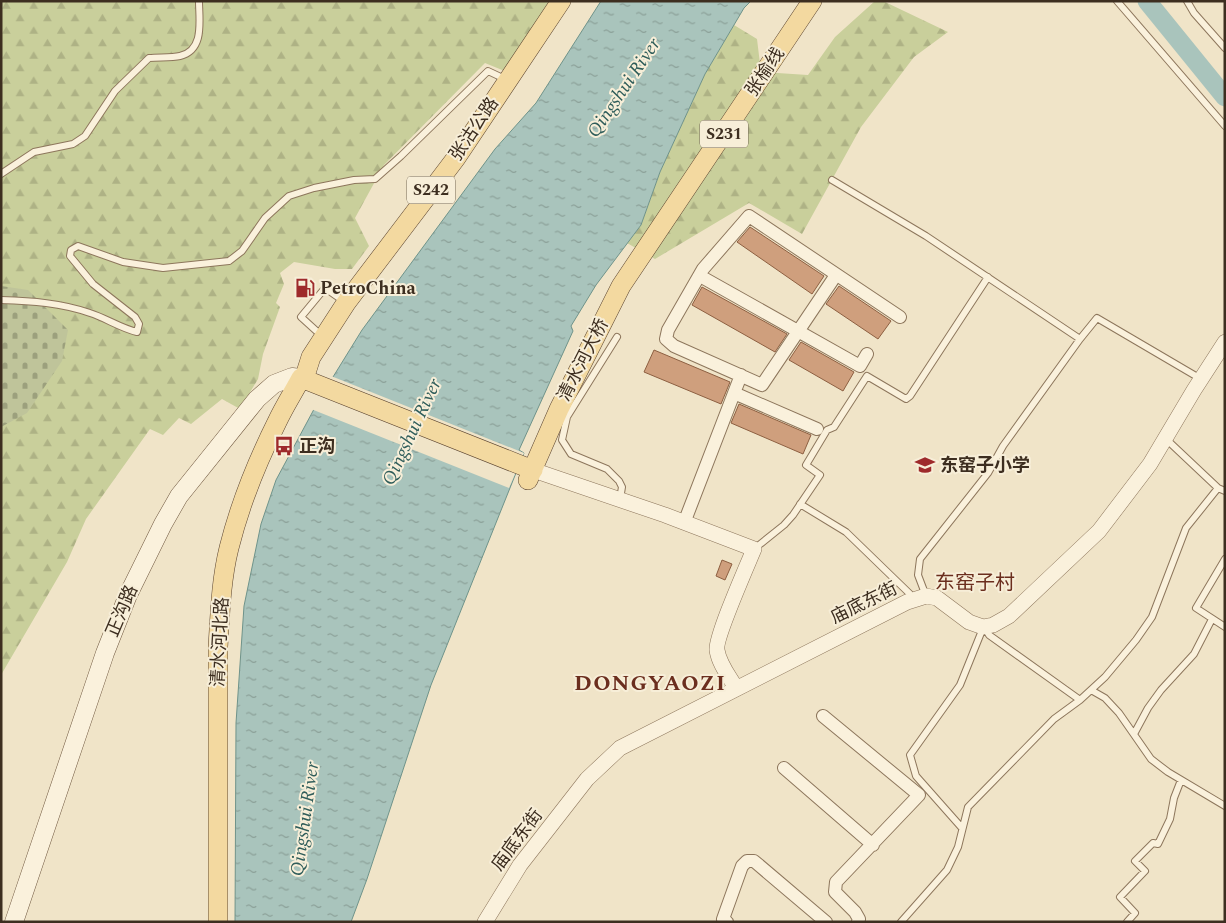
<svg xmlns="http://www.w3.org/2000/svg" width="1226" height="923" viewBox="0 0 1226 923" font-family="Spectral,'Noto Sans SC',serif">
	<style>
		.forest { fill: url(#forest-firs) }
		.cemetery { fill: url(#cemetery-stones) }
		.water { fill: url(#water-ripples); stroke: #6f938a }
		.pier { fill: #f0e4c8 }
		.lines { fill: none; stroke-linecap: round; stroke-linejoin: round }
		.river { stroke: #a9c4bc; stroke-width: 19 }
		.building { fill: #cf9f7d; stroke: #8d5f41 }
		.service-casing { stroke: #8d765c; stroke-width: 8 }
		.minor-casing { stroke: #8d765c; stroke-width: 14 }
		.tertiary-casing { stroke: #8d765c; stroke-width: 16 }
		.secondary-casing { stroke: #6f573f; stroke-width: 19 }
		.primary-casing { stroke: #5b4430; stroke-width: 20 }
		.service { stroke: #faf1dc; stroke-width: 6 }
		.minor { stroke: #faf1dc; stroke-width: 12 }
		.tertiary { stroke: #faf1dc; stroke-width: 15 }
		.secondary { stroke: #faf1dc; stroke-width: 18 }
		.primary { stroke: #f3d9a0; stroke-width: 19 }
		.labels { text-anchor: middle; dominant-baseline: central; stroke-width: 4; stroke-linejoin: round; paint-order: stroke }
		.shield { fill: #f7eed8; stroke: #756857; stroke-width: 1 }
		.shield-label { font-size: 16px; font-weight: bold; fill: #3d2e20 }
		.street-label { font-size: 18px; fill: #3d2e20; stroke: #f7eed8 }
		.poi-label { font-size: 18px; font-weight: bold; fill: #3d2e20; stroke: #f7eed8; text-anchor: start }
		.water-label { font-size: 19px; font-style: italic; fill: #2f5d5a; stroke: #f7eed8 }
		.quarter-label { font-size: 20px; fill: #6b2e1e; stroke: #f7eed8 }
		.district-label { font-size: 22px; font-weight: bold; letter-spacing: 1px; fill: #6b2e1e; stroke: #f7eed8 }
	</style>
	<defs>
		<pattern id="forest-firs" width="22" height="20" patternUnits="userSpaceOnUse" patternTransform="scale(1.25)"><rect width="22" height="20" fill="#c9cf9b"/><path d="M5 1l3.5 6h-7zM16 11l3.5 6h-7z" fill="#aeb285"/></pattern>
		<pattern id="cemetery-stones" width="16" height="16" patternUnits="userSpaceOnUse" patternTransform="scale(1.25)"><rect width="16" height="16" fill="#bfc49a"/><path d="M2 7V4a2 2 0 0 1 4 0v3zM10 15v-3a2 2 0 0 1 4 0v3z" fill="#9ca07d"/></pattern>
		<pattern id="water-ripples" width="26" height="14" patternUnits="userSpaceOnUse" patternTransform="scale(1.25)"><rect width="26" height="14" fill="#a9c4bc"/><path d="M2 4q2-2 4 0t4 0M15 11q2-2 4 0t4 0" fill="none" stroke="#8ba098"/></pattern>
	</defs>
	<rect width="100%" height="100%" fill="#f0e4c8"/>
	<path class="forest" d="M 1,1 L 553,1 L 507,72 L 485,63 L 384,165 L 355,218 L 369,246 L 352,269 L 335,269 L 294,262 L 280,273 L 284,284 L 276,303 L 280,307 L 263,354 L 258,379 L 240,409 L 222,399 L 191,424 L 179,418 L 163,435 L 150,429 L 86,519 L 67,562 L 1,675 Z
		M 875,1 L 883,1 L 948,32 L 914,57 L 861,127 L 802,234 L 749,203 L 655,259 L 627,243 L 641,225 L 660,172 L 705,74 L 734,25 L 757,39 L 761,72 L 808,75 L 835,37 Z"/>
	<path class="cemetery" d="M 1,286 L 28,290 L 68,330 L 62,361 L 27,413 L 1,427 Z"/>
	<path class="water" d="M 601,1 L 751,1 L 744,8 L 705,74 L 660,172 L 641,225 L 596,285 L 571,326 L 573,331 L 519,450 L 524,453 L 431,685 L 367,879 L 351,922 L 235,922 L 236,723 L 244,606 L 261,524 L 276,480 L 320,398 L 362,330 L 495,149 L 536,103 Z"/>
	<path class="pier" d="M 331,376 L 524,453 L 509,488 L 311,409 Z"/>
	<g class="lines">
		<path class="river" d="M 1147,1 L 1225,97"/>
	</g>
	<path class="building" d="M 750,227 L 824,276 L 812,294 L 737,242 Z
		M 839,286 L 891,321 L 878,339 L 826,304 Z
		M 702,287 L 787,334 L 775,352 L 692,305 Z
		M 801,342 L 854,372 L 843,391 L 789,360 Z
		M 654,350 L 730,382 L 721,404 L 644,372 Z
		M 739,404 L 811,435 L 803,454 L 731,423 Z
		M 722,560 L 732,564 L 725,580 L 716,576 Z"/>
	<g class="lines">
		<defs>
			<path id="service" d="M 1117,1 L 1225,126
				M 1187,1 L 1194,13 L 1225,48
				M 1,174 L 34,152 L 73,144 L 85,136 L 115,91 L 149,58 C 159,57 171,58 180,56 C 205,50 199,20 199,1
				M 832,180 L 926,236 L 1080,339 L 1097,318 L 1201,379
				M 1,300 C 32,301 61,303 90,313 C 106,318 120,328 137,332 L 139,324 L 135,317 L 93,284 L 70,256 L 71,250 L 78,246 L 123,262 L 163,268 L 229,261 L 242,251 L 265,218 L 289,196 L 314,188 L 354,180 L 375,179 L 401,156 L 488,71 L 505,79
				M 323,337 L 301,317 L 325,288 L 345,302
				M 617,337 L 567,417 L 562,440 L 571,454 L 607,469 L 619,481 L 622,487 L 620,499
				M 1166,439 L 1218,488 L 1225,491
				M 800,504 L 846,532 L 910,594 L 913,599
				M 754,549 L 784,525 L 793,515 L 820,475 L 806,465 L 827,430 L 834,427 L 867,376 L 906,399 L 910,396 L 988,277
				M 1225,559 L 1196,608 L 1225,627
				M 926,596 L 918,575 L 920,559 L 988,473 L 1003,446 L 1080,339
				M 984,627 L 989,635 L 1080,700
				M 1091,690 L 1105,698 L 1119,713 L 1151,759 L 1168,772 L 1225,806
				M 1134,734 L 1148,708 L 1161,690 L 1194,654 L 1212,619
				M 962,828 L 916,776 L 910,755 L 960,685 L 983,628
				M 901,922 L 947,870 L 958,847 L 968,807 L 1054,719 L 1080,700 L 1105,677 L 1136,640 L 1152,617 L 1186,528 L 1218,488
				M 1127,922 L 1135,913 L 1120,897 L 1145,871 L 1135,861 L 1153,843 L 1158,844 L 1170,819 L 1174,798 L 1181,780"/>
			<path id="minor" d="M 836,275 L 762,385 L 674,346 L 666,339 L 668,330 L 703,269 L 749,216 L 900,317
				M 700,276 L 860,366 L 867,354
				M 734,393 L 817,429
				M 684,523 L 741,375
				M 823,716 L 919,795 L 836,882 L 835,892 L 855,912 L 859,919 L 858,922
				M 784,768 L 873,845
				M 727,922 L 723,919 L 742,866 L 747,861 L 754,861 L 826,922"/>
			<path id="tertiary" d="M 533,470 L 665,515 L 754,549 C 747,566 715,638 717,650 C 719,664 729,676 736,688
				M 485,922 L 520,865 L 587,779 L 620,748 L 907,602 L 926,596 L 937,598 L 969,622 L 983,627 L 993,625 L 1009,616 L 1099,531 L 1150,464 L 1194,390 L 1225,342"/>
			<path id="secondary" d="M 14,922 L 105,653 L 128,595 L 163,524 L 179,496 L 257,399 L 274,384 L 292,377 L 301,378"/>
			<path id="primary" d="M 304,379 L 311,357 L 346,303 L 456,158 L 561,1
				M 528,480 L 559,409 L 621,286 L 812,1
				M 218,922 L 218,647 C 220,614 221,580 229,548 C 240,504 257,462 277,422 C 284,407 293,393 301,378 L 533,470"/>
		</defs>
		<use href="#service" class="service-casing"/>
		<use href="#minor" class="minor-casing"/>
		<use href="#tertiary" class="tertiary-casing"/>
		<use href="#secondary" class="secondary-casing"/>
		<use href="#primary" class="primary-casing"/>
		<use href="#service" class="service"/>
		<use href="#minor" class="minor"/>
		<use href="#tertiary" class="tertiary"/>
		<use href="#secondary" class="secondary"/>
		<use href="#primary" class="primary"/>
	</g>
	<defs>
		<symbol id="fuel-bare" viewBox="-9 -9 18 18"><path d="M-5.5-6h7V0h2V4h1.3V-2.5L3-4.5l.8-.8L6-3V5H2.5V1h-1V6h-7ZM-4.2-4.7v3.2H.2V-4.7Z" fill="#9e2a2b" stroke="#f7eed8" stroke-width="2.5" paint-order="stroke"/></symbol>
		<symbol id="bus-bare" viewBox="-9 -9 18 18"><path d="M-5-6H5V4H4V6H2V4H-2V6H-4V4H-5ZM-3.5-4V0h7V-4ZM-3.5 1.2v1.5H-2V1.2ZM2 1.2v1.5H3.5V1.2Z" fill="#9e2a2b" stroke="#f7eed8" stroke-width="2.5" paint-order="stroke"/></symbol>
		<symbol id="school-bare" viewBox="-9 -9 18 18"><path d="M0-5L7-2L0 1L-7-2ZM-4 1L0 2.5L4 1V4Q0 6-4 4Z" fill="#9e2a2b" stroke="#f7eed8" stroke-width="2.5" paint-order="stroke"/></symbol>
	</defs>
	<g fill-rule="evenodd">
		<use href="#fuel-bare" x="291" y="274" width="28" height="28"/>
		<use href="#bus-bare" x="270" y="432" width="28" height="28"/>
		<use href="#school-bare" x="911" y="451" width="28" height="28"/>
	</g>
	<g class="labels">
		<g class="shield">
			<rect x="700" y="120.5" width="48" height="27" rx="4"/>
			<rect x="407" y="176.5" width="48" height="27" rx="4"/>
		</g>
		<g class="shield-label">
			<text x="724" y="134">S231</text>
			<text x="431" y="190">S242</text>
		</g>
		<g class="street-label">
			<text transform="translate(765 72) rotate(-56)">张榆线</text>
			<text transform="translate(474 129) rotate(-56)">张沽公路</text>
			<text transform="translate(583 360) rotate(-63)">清水河大桥</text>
			<text transform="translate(864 603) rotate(-26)">庙底东街</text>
			<text transform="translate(122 611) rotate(-67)">正沟路</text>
			<text transform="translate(220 642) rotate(-87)">清水河北路</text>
			<text transform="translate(517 840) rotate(-53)">庙底东街</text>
		</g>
		<g class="poi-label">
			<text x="320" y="288">PetroChina</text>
			<text x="299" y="446">正沟</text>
			<text x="940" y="465">东窑子小学</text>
		</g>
		<g class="water-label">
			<text transform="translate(624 88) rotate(-56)">Qingshui River</text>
			<text transform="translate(412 432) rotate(-65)">Qingshui River</text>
			<text transform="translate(305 819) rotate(-82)">Qingshui River</text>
		</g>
		<g class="quarter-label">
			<text x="975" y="583">东窑子村</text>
		</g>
		<g class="district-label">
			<text x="650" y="683">DONGYAOZI</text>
		</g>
	</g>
	<rect width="1226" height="923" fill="none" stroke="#3d2e20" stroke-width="5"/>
</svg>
